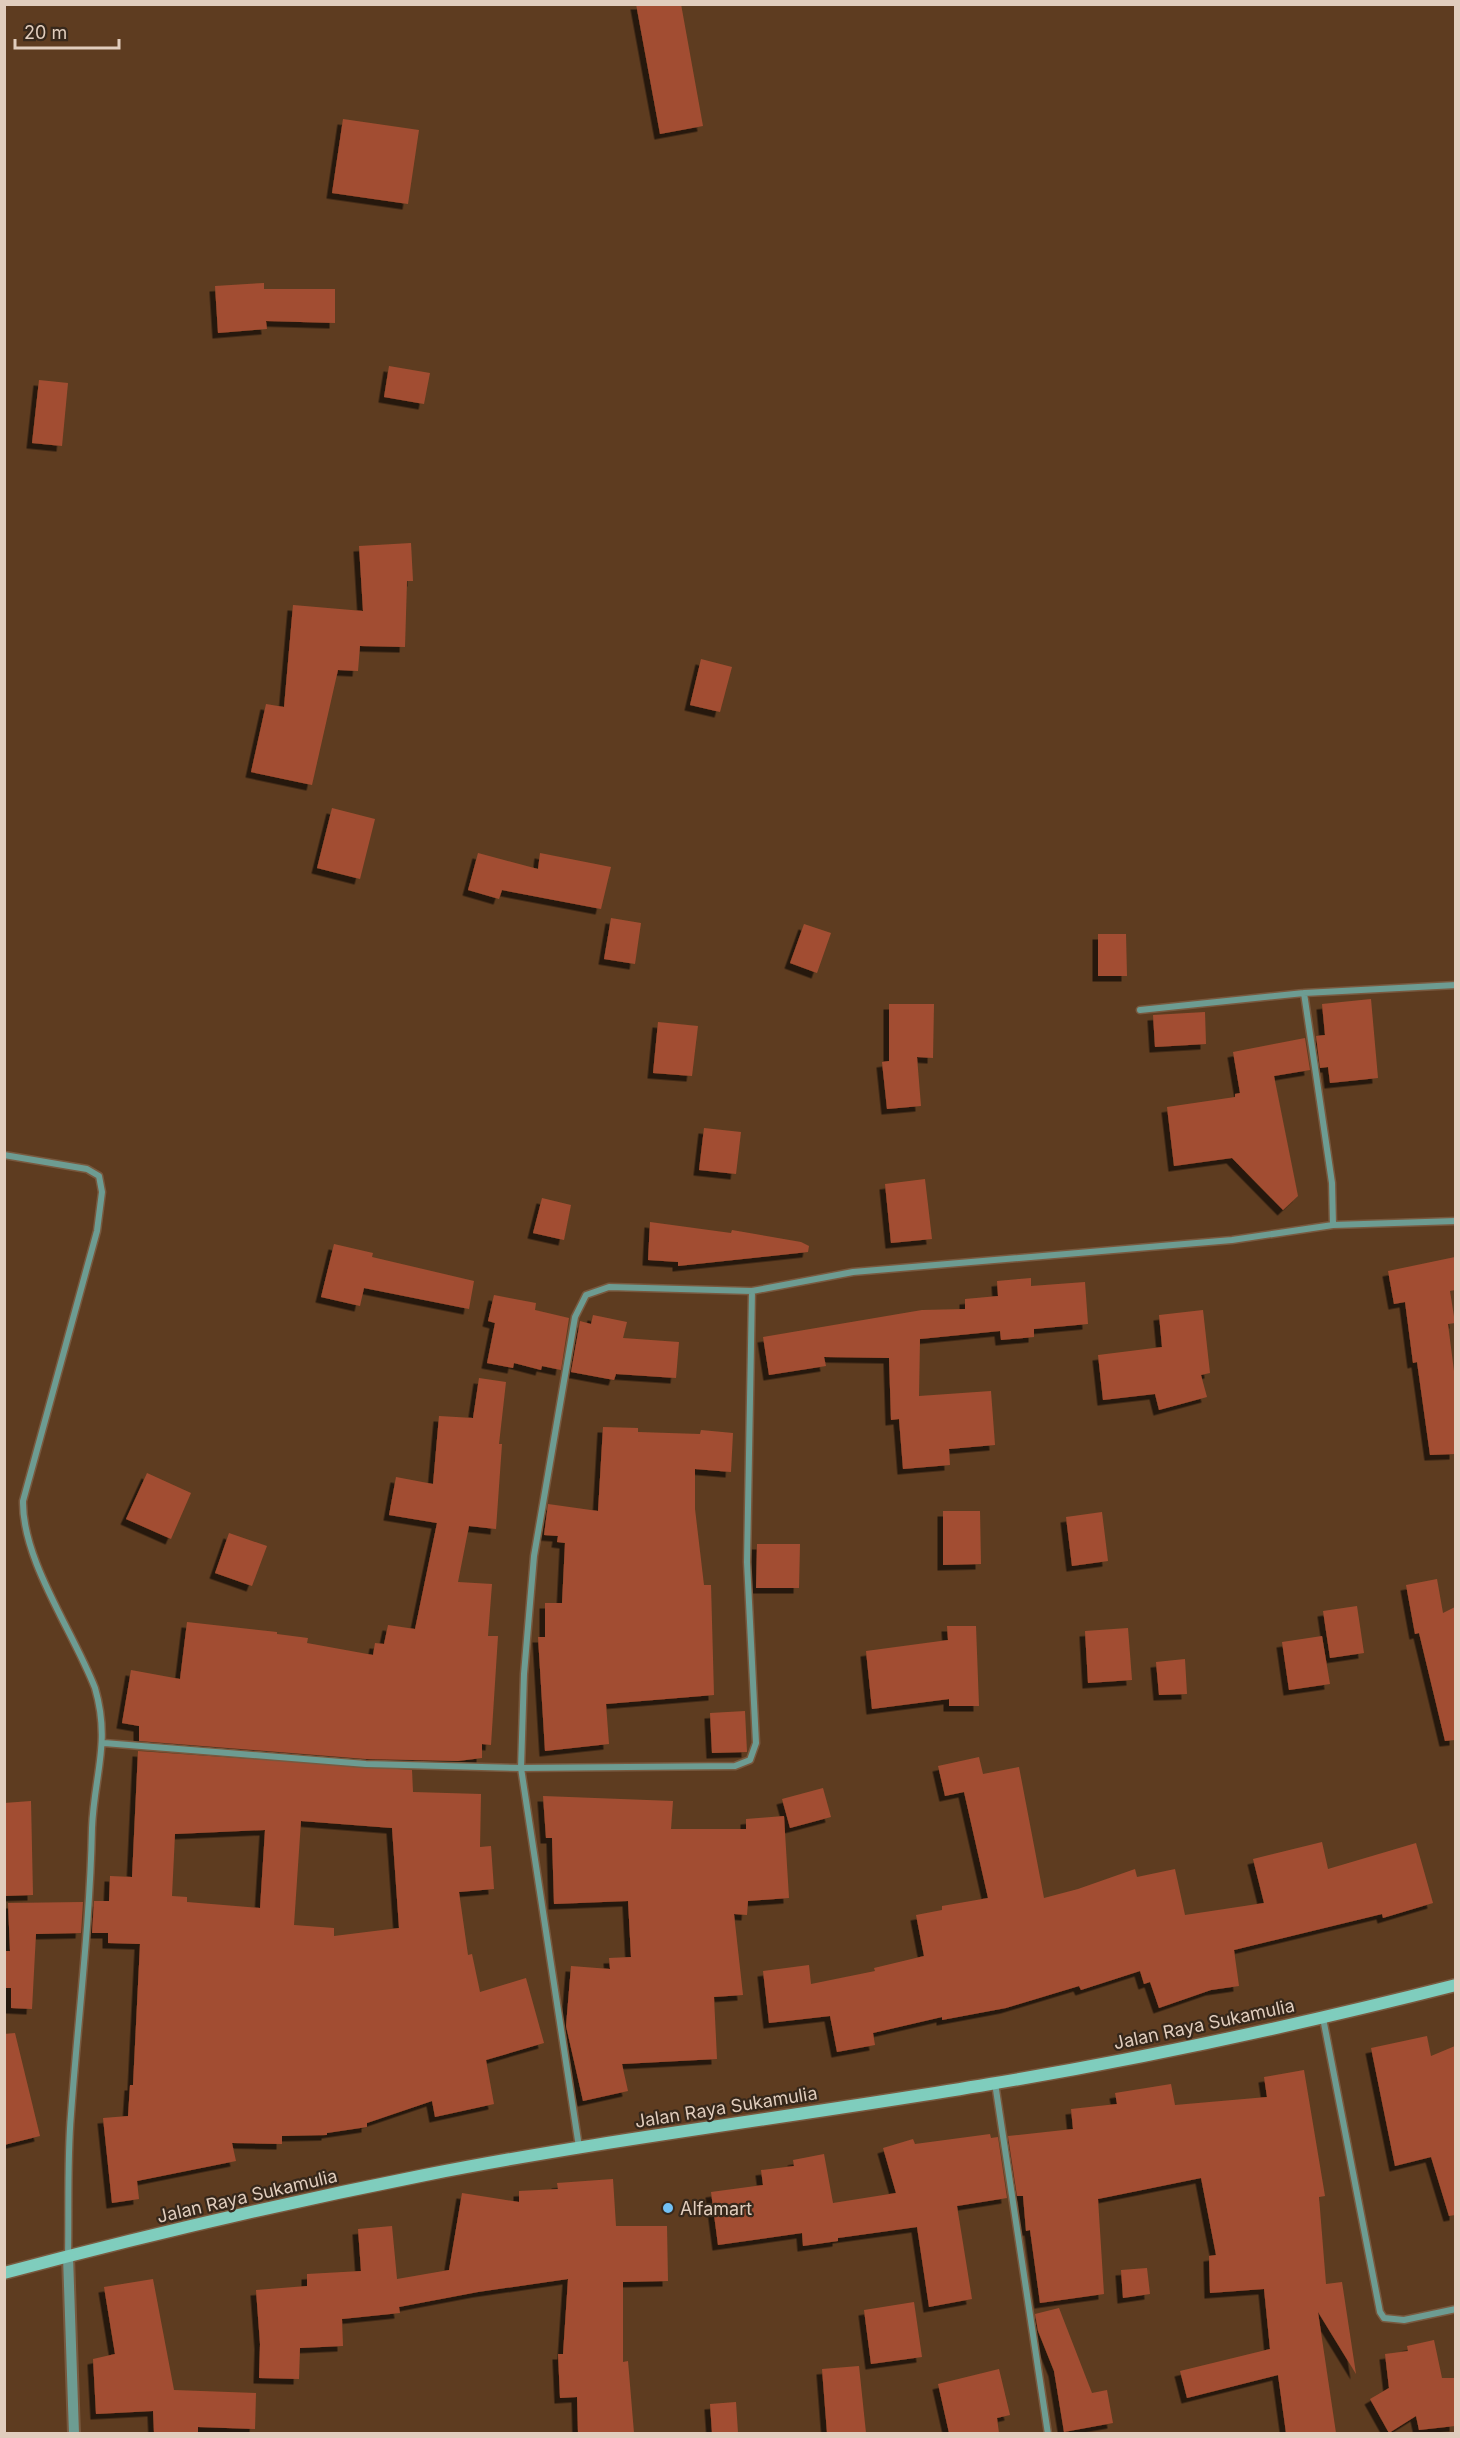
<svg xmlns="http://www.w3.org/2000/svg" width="1460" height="2438" viewBox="0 0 1460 2438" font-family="Inter,sans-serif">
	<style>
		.building { fill: #a24e31; fill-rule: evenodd; filter: url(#shadow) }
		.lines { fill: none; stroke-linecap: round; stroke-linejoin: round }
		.minor-casing { stroke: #78593f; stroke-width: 9 }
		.tertiary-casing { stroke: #78593f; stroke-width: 14 }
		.secondary-casing { stroke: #78593f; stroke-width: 15 }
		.minor { stroke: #6d9c92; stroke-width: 6 }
		.tertiary { stroke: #6d9c92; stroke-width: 10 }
		.secondary { stroke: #7fcdbd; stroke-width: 12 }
		.poi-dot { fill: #72c1f5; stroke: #37281b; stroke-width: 2 }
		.labels { text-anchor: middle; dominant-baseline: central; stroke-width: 4.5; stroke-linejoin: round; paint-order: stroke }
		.street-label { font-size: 18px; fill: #e1cdbd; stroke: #37281b }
		.poi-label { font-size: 18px; fill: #e1cdbd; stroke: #37281b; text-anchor: start }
	</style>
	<defs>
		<filter id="shadow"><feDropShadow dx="-5.5" dy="5.5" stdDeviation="0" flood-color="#0009"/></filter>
	</defs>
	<rect width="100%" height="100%" fill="#5e3c20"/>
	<path class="building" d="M 636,4 L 681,4 L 703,126 L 660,134 Z
		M 343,119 L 419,130 L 408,204 L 332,193 Z
		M 264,283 L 264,289 L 335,289 L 335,323 L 266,321 L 267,329 L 218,333 L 215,286 Z
		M 389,366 L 430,373 L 424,404 L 384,397 Z
		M 39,380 L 68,383 L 62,446 L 32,443 Z
		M 411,543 L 413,581 L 407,581 L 405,647 L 360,646 L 358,671 L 338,670 L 312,785 L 251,772 L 266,704 L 284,707 L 293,605 L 363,611 L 359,546 Z
		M 701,659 L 732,667 L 720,712 L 690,705 Z
		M 332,808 L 375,819 L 360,879 L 317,868 Z
		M 478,853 L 538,869 L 540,853 L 611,867 L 601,909 L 502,890 L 499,899 L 468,890 Z
		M 611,918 L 641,923 L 635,964 L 604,959 Z
		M 804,924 L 831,933 L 817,973 L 790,963 Z
		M 1098,934 L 1126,934 L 1127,976 L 1098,976 Z
		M 1371,999 L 1378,1078 L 1330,1083 L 1328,1067 L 1320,1068 L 1316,1036 L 1325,1035 L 1322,1004 Z
		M 889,1004 L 934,1004 L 933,1058 L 917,1057 L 921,1106 L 887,1109 L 882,1062 L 889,1061 Z
		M 1205,1012 L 1206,1044 L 1155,1047 L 1153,1015 Z
		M 658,1022 L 698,1026 L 692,1076 L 653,1073 Z
		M 1305,1038 L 1310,1070 L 1274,1076 L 1298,1196 L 1283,1210 L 1232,1158 L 1174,1166 L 1167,1107 L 1235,1097 L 1235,1094 L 1240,1093 L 1233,1052 Z
		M 704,1128 L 741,1132 L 736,1174 L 699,1170 Z
		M 925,1179 L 932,1239 L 891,1243 L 885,1184 Z
		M 542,1198 L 571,1205 L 564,1240 L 533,1233 Z
		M 650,1222 L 731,1233 L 732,1230 L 801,1242 L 809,1246 L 808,1252 L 678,1266 L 678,1262 L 648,1260 Z
		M 334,1244 L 373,1253 L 372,1257 L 474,1281 L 469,1309 L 364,1288 L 360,1306 L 321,1297 Z
		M 1455,1257 L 1455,1290 L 1450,1291 L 1455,1323 L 1448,1324 L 1455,1379 L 1455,1454 L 1430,1455 L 1417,1362 L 1413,1363 L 1405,1302 L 1394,1304 L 1388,1271 Z
		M 1031,1278 L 1031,1286 L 1085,1282 L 1088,1324 L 1034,1329 L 1034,1337 L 1001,1340 L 1000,1331 L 920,1339 L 919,1396 L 991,1391 L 995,1445 L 949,1449 L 950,1465 L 903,1469 L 899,1419 L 891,1420 L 889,1358 L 824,1357 L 826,1366 L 769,1375 L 763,1337 L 922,1310 L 965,1309 L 965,1299 L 998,1296 L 997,1281 Z
		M 494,1295 L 536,1303 L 535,1310 L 569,1318 L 561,1370 L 542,1366 L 541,1370 L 514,1363 L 513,1368 L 487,1363 L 495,1323 L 488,1321 Z
		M 1203,1310 L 1210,1373 L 1201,1375 L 1207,1397 L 1159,1410 L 1155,1394 L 1103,1400 L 1098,1355 L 1162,1347 L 1159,1315 Z
		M 593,1315 L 627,1322 L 623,1338 L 679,1342 L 676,1378 L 616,1374 L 614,1380 L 571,1372 L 580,1321 L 591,1324 Z
		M 479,1378 L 506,1382 L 499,1444 L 502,1444 L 496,1529 L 469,1526 L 458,1582 L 492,1584 L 488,1636 L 498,1636 L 491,1745 L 482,1744 L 482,1758 L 458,1761 L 366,1759 L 139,1741 L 139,1726 L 122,1723 L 131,1670 L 180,1679 L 187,1622 L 277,1632 L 277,1634 L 308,1638 L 307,1643 L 373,1655 L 375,1643 L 384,1644 L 388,1625 L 415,1629 L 437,1523 L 389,1515 L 396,1477 L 433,1484 L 439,1416 L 473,1418 Z
		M 603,1427 L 638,1428 L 638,1432 L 700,1434 L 701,1430 L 733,1433 L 731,1472 L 695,1469 L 695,1509 L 704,1585 L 711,1585 L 714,1695 L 606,1704 L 609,1744 L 545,1751 L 538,1637 L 545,1637 L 545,1603 L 562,1603 L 565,1543 L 557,1542 L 558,1536 L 544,1535 L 548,1504 L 598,1511 Z
		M 147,1473 L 191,1493 L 171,1539 L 126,1519 Z
		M 943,1511 L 980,1511 L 981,1564 L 943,1565 Z
		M 1102,1512 L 1108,1561 L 1072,1566 L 1066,1517 Z
		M 229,1533 L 267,1546 L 252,1586 L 215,1573 Z
		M 757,1544 L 800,1544 L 799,1588 L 756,1588 Z
		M 1437,1579 L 1443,1613 L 1455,1607 L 1455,1740 L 1445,1741 L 1419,1633 L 1415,1634 L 1406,1585 Z
		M 1357,1606 L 1364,1653 L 1330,1658 L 1323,1611 Z
		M 947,1626 L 976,1626 L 979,1706 L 949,1706 L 949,1699 L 872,1709 L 866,1651 L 948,1640 Z
		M 1128,1628 L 1132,1680 L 1088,1683 L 1085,1631 Z
		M 1322,1636 L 1330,1684 L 1289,1690 L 1282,1642 Z
		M 1185,1659 L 1187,1694 L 1159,1695 L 1156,1662 Z
		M 745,1711 L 747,1752 L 712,1753 L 710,1713 Z
		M 138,1751 L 412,1770 L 413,1792 L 481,1794 L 480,1847 L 491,1846 L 494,1889 L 459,1892 L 468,1955 L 472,1954 L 480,1992 L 526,1978 L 544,2043 L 486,2060 L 494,2104 L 435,2117 L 432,2101 L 367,2123 L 367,2127 L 327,2133 L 327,2135 L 282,2136 L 282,2144 L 232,2143 L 236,2161 L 137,2181 L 139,2199 L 112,2203 L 103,2118 L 128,2116 L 130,2085 L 133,2085 L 140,1944 L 108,1943 L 108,1933 L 92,1933 L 94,1901 L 109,1901 L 110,1876 L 132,1877 ZM 301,1821 L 392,1828 L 399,1928 L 334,1936 L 334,1928 L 294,1925 ZM 265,1830 L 260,1908 L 187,1902 L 187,1897 L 172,1896 L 175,1834 Z
		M 979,1757 L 983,1774 L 1019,1767 L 1044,1898 L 1078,1889 L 1135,1869 L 1137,1877 L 1175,1869 L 1185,1915 L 1264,1903 L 1253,1859 L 1322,1842 L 1328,1869 L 1416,1843 L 1433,1903 L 1383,1918 L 1382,1914 L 1234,1950 L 1239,1986 L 1211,1990 L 1159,2008 L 1150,1982 L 1144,1984 L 1140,1971 L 1081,1990 L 1079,1986 L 1006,2008 L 942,2020 L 942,2017 L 873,2033 L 875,2045 L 837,2052 L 830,2016 L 769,2023 L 763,1971 L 809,1965 L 811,1984 L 875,1971 L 874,1968 L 924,1956 L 916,1915 L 942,1910 L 942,1906 L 988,1898 L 964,1792 L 945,1796 L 938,1766 Z
		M 823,1788 L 831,1817 L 790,1828 L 782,1799 Z
		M 543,1796 L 673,1801 L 671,1829 L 746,1829 L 746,1819 L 784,1816 L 789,1898 L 748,1901 L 747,1915 L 734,1914 L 743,1995 L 714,1997 L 717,2059 L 622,2064 L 628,2091 L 583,2101 L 566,2026 L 571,1966 L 610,1969 L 609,1958 L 631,1957 L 628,1901 L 554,1904 L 552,1838 L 546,1838 Z
		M 31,1801 L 33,1895 L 4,1896 L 4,1803 Z
		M 83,1902 L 81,1933 L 36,1934 L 32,2009 L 11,2008 L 11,1988 L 4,1988 L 4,1951 L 10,1951 L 8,1903 Z
		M 15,2033 L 40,2136 L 4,2145 L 4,2034 Z
		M 1427,2036 L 1431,2056 L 1455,2046 L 1455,2215 L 1449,2216 L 1431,2157 L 1395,2166 L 1371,2048 Z
		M 1304,2070 L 1325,2196 L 1319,2197 L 1326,2284 L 1342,2282 L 1356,2374 L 1318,2312 L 1336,2433 L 1286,2433 L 1278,2375 L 1187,2398 L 1180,2371 L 1270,2349 L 1264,2289 L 1210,2293 L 1209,2256 L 1216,2255 L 1201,2178 L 1098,2199 L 1104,2294 L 1040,2303 L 1030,2230 L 1026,2231 L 1023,2196 L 1017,2196 L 1008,2136 L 1073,2129 L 1071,2109 L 1117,2104 L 1115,2093 L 1171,2084 L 1175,2105 L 1267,2097 L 1264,2077 Z
		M 990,2134 L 991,2138 L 998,2137 L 1007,2198 L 957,2206 L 972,2299 L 929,2307 L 917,2227 L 838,2238 L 838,2241 L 803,2246 L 802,2233 L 718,2245 L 711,2192 L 763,2185 L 761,2170 L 794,2166 L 793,2160 L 824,2154 L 833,2203 L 896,2193 L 883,2148 L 913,2139 L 915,2144 Z
		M 613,2179 L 616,2226 L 667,2226 L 668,2281 L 623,2282 L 623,2362 L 628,2361 L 634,2433 L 578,2433 L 577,2397 L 560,2398 L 558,2354 L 563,2354 L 568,2279 L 478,2292 L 399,2307 L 400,2313 L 342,2319 L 343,2346 L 300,2348 L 299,2379 L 259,2378 L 260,2344 L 256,2290 L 307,2286 L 307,2274 L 361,2271 L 358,2229 L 392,2226 L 397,2279 L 449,2270 L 462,2193 L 519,2202 L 519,2191 L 558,2189 L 557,2183 Z
		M 1147,2268 L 1150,2294 L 1123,2298 L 1121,2270 Z
		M 153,2279 L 174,2390 L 256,2393 L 255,2429 L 198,2427 L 198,2433 L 154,2433 L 153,2411 L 96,2414 L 93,2359 L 115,2354 L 104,2287 Z
		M 914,2302 L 922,2357 L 871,2364 L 864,2310 Z
		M 1059,2308 L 1092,2393 L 1107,2390 L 1113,2423 L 1064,2432 L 1054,2371 L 1038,2331 L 1035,2314 Z
		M 1434,2340 L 1442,2378 L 1455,2378 L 1455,2426 L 1419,2430 L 1416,2416 L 1389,2433 L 1370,2399 L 1389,2388 L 1385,2354 L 1408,2351 L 1407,2346 Z
		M 859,2366 L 866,2433 L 827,2433 L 822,2369 Z
		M 999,2369 L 1010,2415 L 997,2418 L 999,2433 L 949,2433 L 938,2384 Z
		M 736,2402 L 738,2433 L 712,2433 L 710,2404 Z"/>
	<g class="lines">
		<defs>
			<path id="minor" d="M 1140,1010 L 1304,993 L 1456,985
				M 4,1155 L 87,1169 L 99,1176 L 102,1192 L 97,1231 L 23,1501 C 22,1560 73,1631 95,1688 C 111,1743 94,1775 92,1828 C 90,1924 78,2018 71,2114 C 67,2161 69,2209 68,2255
				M 1333,1225 L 1456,1221
				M 104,1743 L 366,1764 L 521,1768 L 735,1766 L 750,1760 L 756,1743 L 747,1562 L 752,1291
				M 1323,2018 L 1380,2312 L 1384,2318 L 1404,2320 L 1456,2309
				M 995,2083 L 1048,2434
				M 579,2147 L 521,1768 L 524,1674 L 534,1556 L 575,1317 L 586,1295 L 609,1287 L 752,1291 L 853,1272 L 1232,1240 L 1333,1225 L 1332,1183 L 1304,993"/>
			<path id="tertiary" d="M 68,2256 L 74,2434"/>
			<path id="secondary" d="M 4,2273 C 143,2236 284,2203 425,2175 C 612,2138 802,2116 990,2084 C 1147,2058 1302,2024 1456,1985"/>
		</defs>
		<use href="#minor" class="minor-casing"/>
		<use href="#tertiary" class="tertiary-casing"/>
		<use href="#secondary" class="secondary-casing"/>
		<use href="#minor" class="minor"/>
		<use href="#tertiary" class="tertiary"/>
		<use href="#secondary" class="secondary"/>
	</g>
	<circle class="poi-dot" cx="668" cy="2208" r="6"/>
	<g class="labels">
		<g class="street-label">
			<text transform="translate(1204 2024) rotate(-12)">Jalan Raya Sukamulia</text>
			<text transform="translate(726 2107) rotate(-9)">Jalan Raya Sukamulia</text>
			<text transform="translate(247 2196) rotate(-13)">Jalan Raya Sukamulia</text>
		</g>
		<g class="poi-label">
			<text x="680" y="2208">Alfamart</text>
		</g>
	</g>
	<rect width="1460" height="2438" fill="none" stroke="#e1cdbd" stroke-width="12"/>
	<path d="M15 39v9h104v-9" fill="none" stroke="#e1cdbd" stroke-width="3"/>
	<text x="24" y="39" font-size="18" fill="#e1cdbd" stroke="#37281b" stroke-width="4.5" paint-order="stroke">20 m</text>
</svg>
